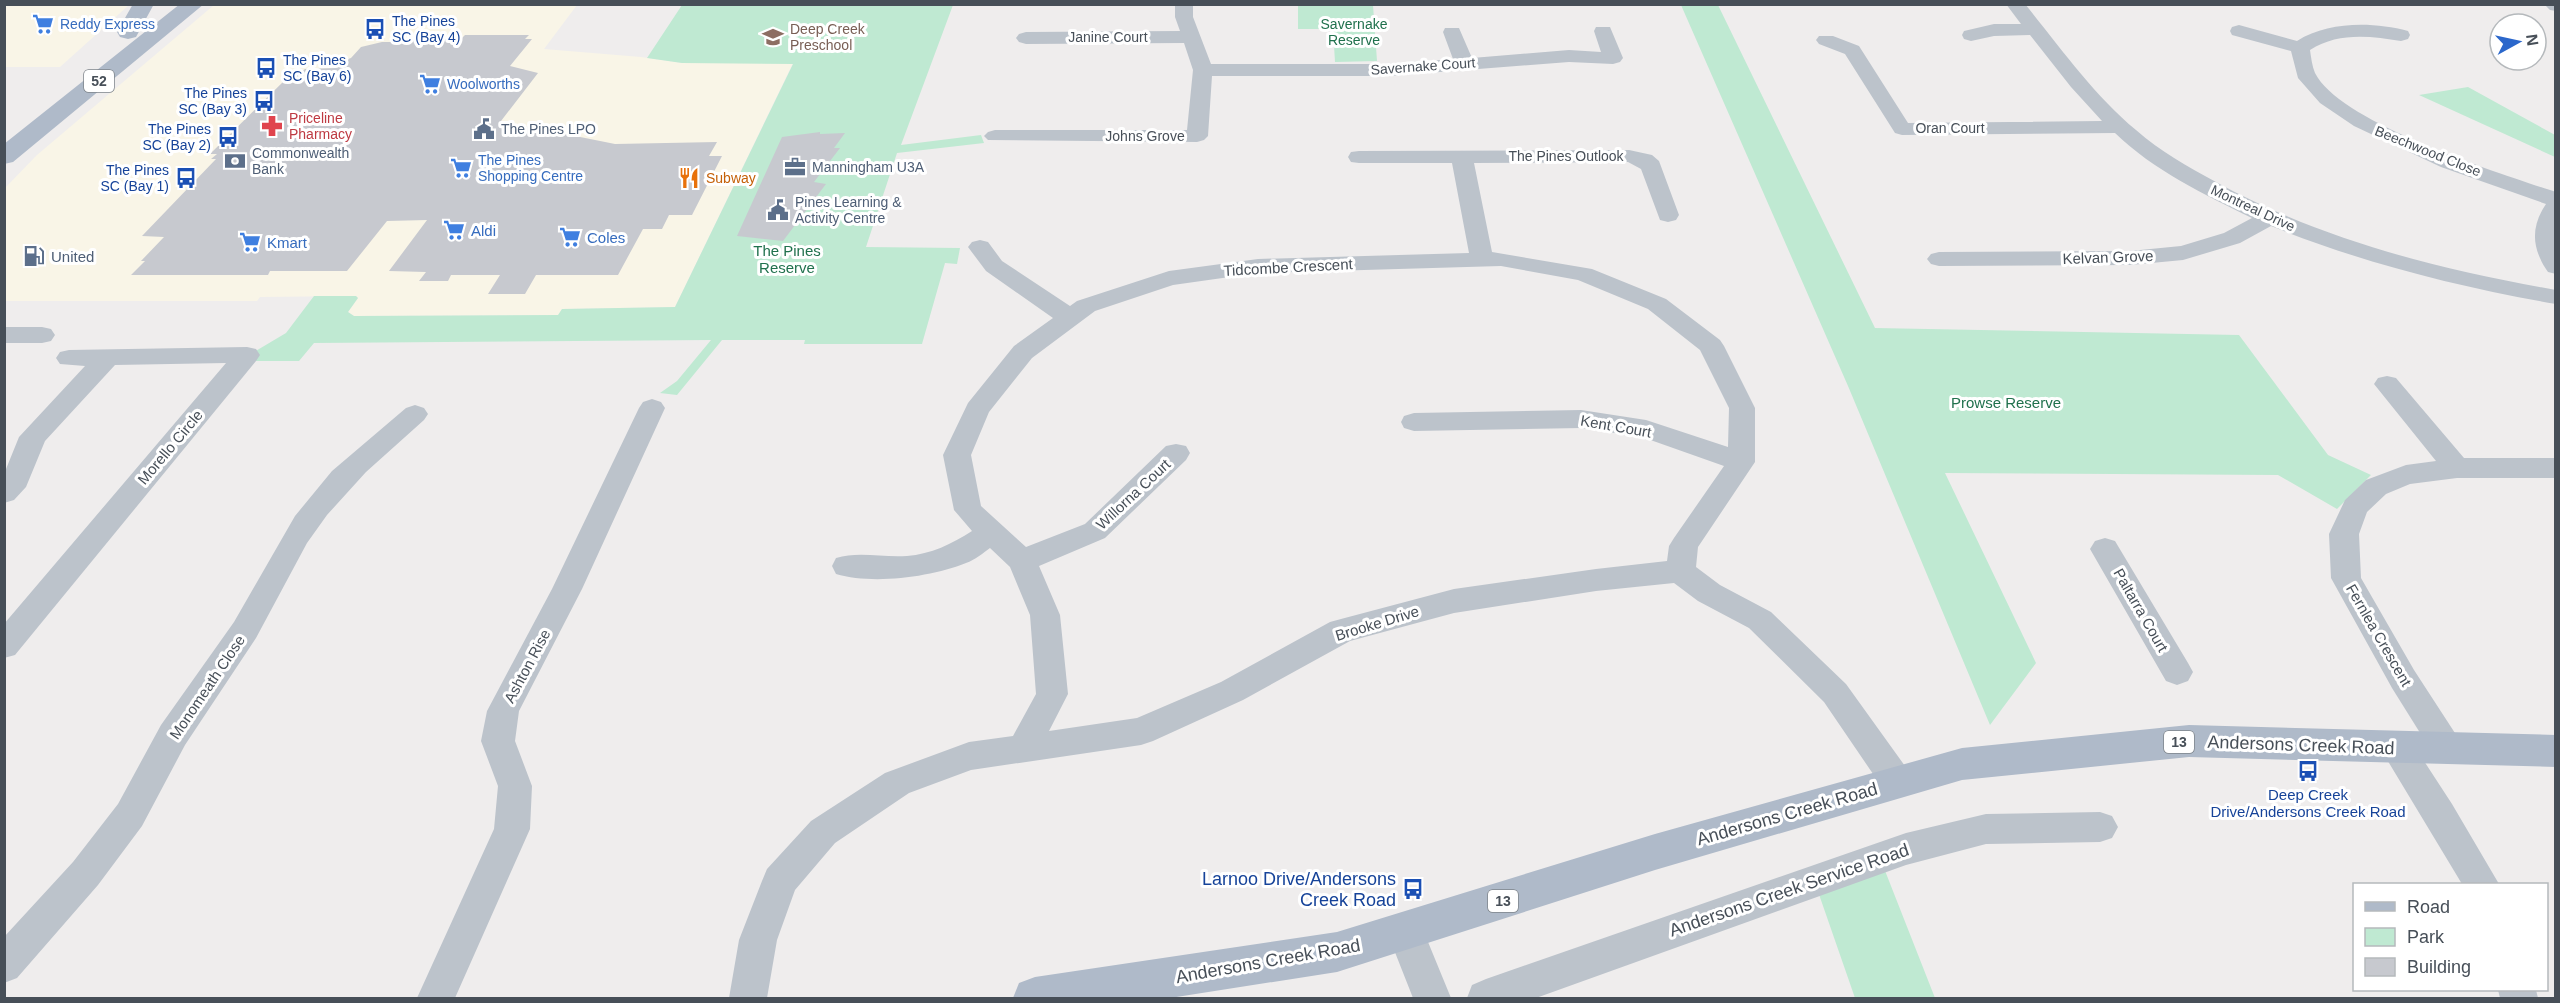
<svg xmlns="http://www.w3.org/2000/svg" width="2560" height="1003" viewBox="0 0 2560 1003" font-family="Helvetica,sans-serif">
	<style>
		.commercial { fill: #f9f5e7 }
		.green { fill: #bfe9d2 }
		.building { fill: #c7c9cf }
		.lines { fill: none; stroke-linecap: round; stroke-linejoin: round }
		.minor { fill: #bcc3cb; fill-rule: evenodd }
		.major { fill: #afbac9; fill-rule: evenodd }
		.labels { text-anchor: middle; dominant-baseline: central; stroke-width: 6; stroke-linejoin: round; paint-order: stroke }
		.far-transit-label { font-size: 14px; fill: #164399; stroke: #fff; text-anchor: end }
		.far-shop-label { font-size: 14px; fill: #366cbe; stroke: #fff; text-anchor: start }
		.far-park-label { font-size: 14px; fill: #20714d; stroke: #fff }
		.far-education-label { font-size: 14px; fill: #785e54; stroke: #fff; text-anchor: start }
		.far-street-label { font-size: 14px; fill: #474f58; stroke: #fff }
		.shield { fill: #fff; stroke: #7e848a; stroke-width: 1.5 }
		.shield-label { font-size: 14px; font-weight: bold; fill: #474f58 }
		.far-health-label { font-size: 14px; fill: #be3a42; stroke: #fff; text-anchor: start }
		.far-service-label { font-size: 14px; fill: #4e5e75; stroke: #fff; text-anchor: start }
		.far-food-label { font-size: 14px; fill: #c56008; stroke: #fff; text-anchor: start }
		.shop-label { font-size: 15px; fill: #366cbe; stroke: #fff; text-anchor: start }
		.park-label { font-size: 15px; fill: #20714d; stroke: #fff }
		.service-label { font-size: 15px; fill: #4e5e75; stroke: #fff; text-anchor: start }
		.street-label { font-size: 15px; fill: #474f58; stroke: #fff }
		.transit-label { font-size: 15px; fill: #164399; stroke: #fff }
		.near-street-label { font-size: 18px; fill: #474f58; stroke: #fff }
		.near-transit-label { font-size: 18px; fill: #164399; stroke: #fff; text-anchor: end }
	</style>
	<rect width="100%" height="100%" fill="#efeded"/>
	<path class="commercial" d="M 5,4 L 129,4 L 129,5 L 60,67 L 5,67 Z
		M 214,5 L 577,5 L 544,49 L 641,57 L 682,63 L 793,63 L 675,307 L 562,309 L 559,315 L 354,316 L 348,312 L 358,298 L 356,296 L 260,297 L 257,301 L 5,301 L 5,188 L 37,155 Z"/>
	<path class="green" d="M 682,5 L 953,5 L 901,145 L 981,135 L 984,143 L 897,153 L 866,247 L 960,248 L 957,264 L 945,263 L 922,344 L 804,344 L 805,340 L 722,340 L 677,395 L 660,393 L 677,381 L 711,340 L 314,343 L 299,361 L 247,361 L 254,352 L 286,333 L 314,296 L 356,296 L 358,298 L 348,312 L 354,316 L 558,315 L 562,309 L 675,307 L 793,64 L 682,63 L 647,58 Z
		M 1298,5 L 1373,5 L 1377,61 L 1335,62 L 1333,29 L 1298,29 Z
		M 1681,5 L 1718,5 L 1875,328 L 2239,335 L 2328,455 L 2371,475 L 2337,509 L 2278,475 L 1945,473 L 2036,663 L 1990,725 L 1848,386 Z
		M 2468,87 L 2555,135 L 2555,157 L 2419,95 Z
		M 1880,858 L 1935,998 L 1855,998 L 1814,880 Z"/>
	<path class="building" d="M 465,35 L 529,35 L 525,39 L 532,39 L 510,66 L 538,73 L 501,121 L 615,144 L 717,142 L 709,156 L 722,156 L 692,215 L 669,215 L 662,229 L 643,229 L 618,275 L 536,275 L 525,294 L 488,294 L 500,275 L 451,275 L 448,281 L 419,281 L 426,272 L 389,271 L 427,220 L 387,221 L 347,271 L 270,271 L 268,275 L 131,275 L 145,261 L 141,261 L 164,237 L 142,236 L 216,159 L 211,159 L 217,154 L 210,154 L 287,78 L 293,78 L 305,69 L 335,68 L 342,61 L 351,58 L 361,47 L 382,42 L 399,42 L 401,39 L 461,39 Z
		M 820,132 L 820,134 L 845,133 L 834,148 L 840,148 L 814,182 L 826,184 L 783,241 L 737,236 L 782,137 Z"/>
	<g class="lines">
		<path class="minor" d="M 1175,4 L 1193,4 L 1193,17 L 1211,64 L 1389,64 L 1453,59 L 1443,32 L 1445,28 L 1459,28 L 1472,58 L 1569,50 L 1601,52 L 1594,31 L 1596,27 L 1610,27 L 1623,58 L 1620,62 L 1613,64 L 1569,62 L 1389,76 L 1212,76 L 1208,136 L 1204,140 L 1197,142 L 988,140 L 984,136 L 988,132 L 995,130 L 1187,130 L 1193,70 L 1184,43 L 1026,44 L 1019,42 L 1016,38 L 1019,34 L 1026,32 L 1180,31 L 1175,17 Z
			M 2006,4 L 2025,4 C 2060,47 2093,94 2136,130 C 2160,151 2188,167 2216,182 C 2322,240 2437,269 2556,290 L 2556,304 C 2458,287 2363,263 2271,226 L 2240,243 L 2183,260 L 2130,265 L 1939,266 L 1931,264 L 1927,259 L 1931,254 L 1939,252 L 2130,251 L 2181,246 L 2224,233 L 2252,218 C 2205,195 2153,170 2115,133 L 1902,135 L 1895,133 L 1845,54 L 1819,44 L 1816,40 L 1819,36 L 1833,36 L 1859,46 L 1908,123 L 2102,121 L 2071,87 L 2030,35 L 1994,36 L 1971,41 L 1964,39 L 1962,35 L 1964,31 L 1994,24 L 2021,24 Z
			M 2544,4 L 2556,4 L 2556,11 L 2550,10 Z
			M 2239,25 L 2297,41 C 2329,21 2373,22 2408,31 L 2410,35 L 2408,39 L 2401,41 C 2370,36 2338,32 2310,50 C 2311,57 2312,66 2315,73 C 2340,123 2501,174 2556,192 L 2556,274 L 2548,272 C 2532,249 2530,228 2546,204 L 2441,167 L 2354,126 L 2320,103 L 2298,78 L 2291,51 L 2232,35 L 2230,31 L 2232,27 Z
			M 1629,150 L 1652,155 L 1659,161 L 1679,215 L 1676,220 L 1668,222 L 1660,220 L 1641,169 L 1628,162 L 1474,163 L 1492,252 L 1592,269 L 1666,299 L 1720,340 L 1724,346 L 1755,408 L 1755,462 L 1698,547 L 1696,567 L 1720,585 L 1771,612 L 1846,684 L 1910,773 L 1915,783 L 1910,793 L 1898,798 L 1886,793 L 1824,702 L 1749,628 L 1698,601 L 1674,583 L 1596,591 L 1454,613 L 1350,641 L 1243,700 L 1153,741 L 1141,745 L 971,770 L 909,793 L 835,843 L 795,890 L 777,940 L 767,998 L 729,998 L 739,940 L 762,881 L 767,869 L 811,821 L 885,773 L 969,742 L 1013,736 L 1036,694 L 1030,615 L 1010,567 L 990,548 C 983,553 975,560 966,563 C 931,577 873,585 836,574 L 832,566 L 836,558 C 859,551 884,558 907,556 C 931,554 952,544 972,531 L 954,510 L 943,455 L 968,403 L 1014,346 L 1053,318 L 986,271 L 968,247 L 972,242 L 980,240 L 988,242 L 1002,261 L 1070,306 L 1077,301 L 1169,271 L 1258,259 L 1469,253 L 1452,163 L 1359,163 L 1351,162 L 1348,157 L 1351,152 L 1359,151 ZM 1501,266 L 1578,280 L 1648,309 L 1700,350 L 1729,408 L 1728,447 L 1646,420 L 1581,410 L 1414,413 L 1404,416 L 1401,422 L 1404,428 L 1414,431 L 1581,428 L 1642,437 L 1724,466 L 1674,538 L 1669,546 L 1667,561 L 1596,569 L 1454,589 L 1341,619 L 1330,622 L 1221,682 L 1137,718 L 1049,731 L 1068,694 L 1060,615 L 1039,566 L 1105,538 L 1186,460 L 1190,453 L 1186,446 L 1176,444 L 1166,446 L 1085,524 L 1026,547 L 981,506 L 971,455 L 989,412 L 1032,358 L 1095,311 L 1173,285 L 1258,273 Z
			M 4,327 L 42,327 L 51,329 L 55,335 L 51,341 L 42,343 L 4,343 Z
			M 247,347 L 256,349 L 260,355 L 256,361 L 15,655 L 4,658 L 4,624 L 226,363 L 115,365 L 45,441 L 26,487 L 14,500 L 4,503 L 4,474 L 19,437 L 85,366 L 60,364 L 56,358 L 60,352 L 69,350 Z
			M 2387,376 L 2396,378 L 2464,458 L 2556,458 L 2556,478 L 2457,478 L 2410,484 L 2386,494 L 2367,512 L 2359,534 L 2361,578 L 2414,670 L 2466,750 L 2461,760 L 2449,764 L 2437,760 L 2392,688 L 2331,578 L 2329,534 L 2345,500 L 2366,480 L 2406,465 L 2436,461 L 2374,384 L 2378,378 Z
			M 652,399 L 661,402 L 665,408 L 582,589 L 519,711 L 515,741 L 532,786 L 530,829 L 455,998 L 417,998 L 494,829 L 498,786 L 481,741 L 487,711 L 552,589 L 639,408 L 643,402 Z
			M 415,405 L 424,408 L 428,414 L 424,420 L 366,472 L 327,515 L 307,543 L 256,638 L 185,745 L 142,826 L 98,885 L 17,978 L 4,983 L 4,937 L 73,862 L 118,804 L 161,725 L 234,622 L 295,516 L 332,471 L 406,408 Z
			M 2105,538 L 2115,541 L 2188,663 L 2193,672 L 2188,681 L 2177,685 L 2166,681 L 2090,549 L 2095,541 Z
			M 2397,734 L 2409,738 L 2452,804 L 2499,884 L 2462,884 L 2380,748 L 2385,738 Z
			M 2100,812 L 2112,816 L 2118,827 L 2112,838 L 2100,842 L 1986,844 L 1906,865 L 1536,998 L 1467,998 L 1472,985 L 1486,979 L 1906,833 L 1986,814 Z
			M 1406,915 L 1419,920 L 1451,998 L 1413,998 L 1387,932 L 1393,920 Z
			M 2498,990 L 2536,990 L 2538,998 L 2500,998 Z"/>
		<path class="major" d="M 133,4 L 154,4 L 136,37 L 128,39 L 120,37 L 117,32 Z
			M 180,4 L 204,4 L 13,162 L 4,164 L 4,144 Z
			M 2189,725 L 2556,735 L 2556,767 L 2189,757 L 1962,780 L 1655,870 L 1337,972 L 1170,998 L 1013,998 L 1019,983 L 1035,977 L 1337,932 L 1655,834 L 1962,748 Z"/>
	</g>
	<defs>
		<symbol id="supermarket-bare" viewBox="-9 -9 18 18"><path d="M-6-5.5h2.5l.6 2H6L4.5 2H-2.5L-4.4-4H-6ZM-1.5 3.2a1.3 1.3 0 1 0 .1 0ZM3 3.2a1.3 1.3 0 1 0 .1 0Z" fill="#3f7fe0" stroke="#fff" stroke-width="2.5" paint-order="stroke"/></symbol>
		<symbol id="bus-bare" viewBox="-9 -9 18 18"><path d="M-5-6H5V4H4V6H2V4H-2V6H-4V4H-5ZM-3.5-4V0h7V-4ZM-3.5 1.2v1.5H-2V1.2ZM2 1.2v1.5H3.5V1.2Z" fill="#1a4fb4" stroke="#fff" stroke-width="2.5" paint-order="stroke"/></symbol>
		<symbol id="school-bare" viewBox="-9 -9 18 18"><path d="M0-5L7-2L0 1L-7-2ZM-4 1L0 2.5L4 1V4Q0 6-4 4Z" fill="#8d6e63" stroke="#fff" stroke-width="2.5" paint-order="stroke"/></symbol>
		<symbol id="pharmacy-bare" viewBox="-9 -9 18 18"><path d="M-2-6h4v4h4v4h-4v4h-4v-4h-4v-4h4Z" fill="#e0444e" stroke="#fff" stroke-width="2.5" paint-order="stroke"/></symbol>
		<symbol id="civic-bare" viewBox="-9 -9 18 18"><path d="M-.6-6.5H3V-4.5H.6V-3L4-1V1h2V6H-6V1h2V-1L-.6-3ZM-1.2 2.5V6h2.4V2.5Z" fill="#5c6f8a" stroke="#fff" stroke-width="2.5" paint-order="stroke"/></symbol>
		<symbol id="bank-bare" viewBox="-9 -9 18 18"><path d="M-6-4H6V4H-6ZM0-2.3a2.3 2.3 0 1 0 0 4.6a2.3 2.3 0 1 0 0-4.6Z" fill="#5c6f8a" stroke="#fff" stroke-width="2.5" paint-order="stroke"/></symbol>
		<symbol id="office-bare" viewBox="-9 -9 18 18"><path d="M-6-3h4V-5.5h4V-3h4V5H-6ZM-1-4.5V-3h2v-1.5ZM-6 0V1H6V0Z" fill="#5c6f8a" stroke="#fff" stroke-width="2.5" paint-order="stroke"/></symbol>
		<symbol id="restaurant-bare" viewBox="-9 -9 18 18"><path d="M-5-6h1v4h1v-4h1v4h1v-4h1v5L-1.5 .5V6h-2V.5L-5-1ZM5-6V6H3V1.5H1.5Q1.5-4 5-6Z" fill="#e8710a" stroke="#fff" stroke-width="2.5" paint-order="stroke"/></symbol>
		<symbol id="fuel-bare" viewBox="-9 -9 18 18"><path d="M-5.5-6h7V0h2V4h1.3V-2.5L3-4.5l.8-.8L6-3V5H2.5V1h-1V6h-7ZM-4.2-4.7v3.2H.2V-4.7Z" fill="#5c6f8a" stroke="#fff" stroke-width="2.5" paint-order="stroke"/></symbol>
	</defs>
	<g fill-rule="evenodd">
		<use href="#supermarket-bare" x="28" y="9" width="30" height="30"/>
		<use href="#bus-bare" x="360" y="14" width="30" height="30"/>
		<use href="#school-bare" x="758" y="22" width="30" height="30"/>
		<use href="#bus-bare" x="251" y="53" width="30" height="30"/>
		<use href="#supermarket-bare" x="415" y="69" width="30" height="30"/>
		<use href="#bus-bare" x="249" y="86" width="30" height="30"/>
		<use href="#pharmacy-bare" x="257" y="111" width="30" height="30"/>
		<use href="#civic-bare" x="469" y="114" width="30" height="30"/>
		<use href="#bus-bare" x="213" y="122" width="30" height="30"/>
		<use href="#bank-bare" x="220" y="146" width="30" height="30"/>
		<use href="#office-bare" x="780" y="152" width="30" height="30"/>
		<use href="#supermarket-bare" x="446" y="153" width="30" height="30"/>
		<use href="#bus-bare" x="171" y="163" width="30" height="30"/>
		<use href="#restaurant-bare" x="674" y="163" width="30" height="30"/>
		<use href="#civic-bare" x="763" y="195" width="30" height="30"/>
		<use href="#supermarket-bare" x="439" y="215" width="30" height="30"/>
		<use href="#supermarket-bare" x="555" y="222" width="30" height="30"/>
		<use href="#supermarket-bare" x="235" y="227" width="30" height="30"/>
		<use href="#fuel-bare" x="19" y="241" width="30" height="30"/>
		<use href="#bus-bare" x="2293" y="756" width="30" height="30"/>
		<use href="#bus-bare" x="1398" y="874" width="30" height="30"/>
	</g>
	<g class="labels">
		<g class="far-transit-label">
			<text x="392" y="21" text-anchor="start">The Pines<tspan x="392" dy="16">SC (Bay 4)</tspan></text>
			<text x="283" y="60" text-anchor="start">The Pines<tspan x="283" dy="16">SC (Bay 6)</tspan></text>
			<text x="247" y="93">The Pines<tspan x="247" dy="16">SC (Bay 3)</tspan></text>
			<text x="211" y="129">The Pines<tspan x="211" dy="16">SC (Bay 2)</tspan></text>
			<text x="169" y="170">The Pines<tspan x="169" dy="16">SC (Bay 1)</tspan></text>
		</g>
		<g class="far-shop-label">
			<text x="60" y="24">Reddy Express</text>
			<text x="447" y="84">Woolworths</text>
			<text x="478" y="160">The Pines<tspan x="478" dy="16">Shopping Centre</tspan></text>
		</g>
		<g class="far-park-label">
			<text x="1354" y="24">Savernake<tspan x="1354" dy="16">Reserve</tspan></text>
		</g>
		<g class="far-education-label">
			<text x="790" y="29">Deep Creek<tspan x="790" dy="16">Preschool</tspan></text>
		</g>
		<g class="far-street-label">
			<text x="1108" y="37">Janine Court</text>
			<text transform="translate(1423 66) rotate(-4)">Savernake Court</text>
			<text x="1950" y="128">Oran Court</text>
			<text x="1145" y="136">Johns Grove</text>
			<text transform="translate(2428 151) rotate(22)">Beechwood Close</text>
			<text x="1566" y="156">The Pines Outlook</text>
			<text transform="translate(2253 208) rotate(25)">Montreal Drive</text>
		</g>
		<g class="shield">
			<rect x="84" y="70" width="30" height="22" rx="4.5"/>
			<rect x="2164" y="731" width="30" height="22" rx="4.5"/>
			<rect x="1488" y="890" width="30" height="22" rx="4.5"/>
		</g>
		<g class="shield-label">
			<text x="99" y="81">52</text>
			<text x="2179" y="742">13</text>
			<text x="1503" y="901">13</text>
		</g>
		<g class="far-health-label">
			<text x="289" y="118">Priceline<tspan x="289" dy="16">Pharmacy</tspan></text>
		</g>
		<g class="far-service-label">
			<text x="501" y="129">The Pines LPO</text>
			<text x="252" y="153">Commonwealth<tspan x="252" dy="16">Bank</tspan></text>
			<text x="812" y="167">Manningham U3A</text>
			<text x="795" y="202">Pines Learning &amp;<tspan x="795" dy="16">Activity Centre</tspan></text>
		</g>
		<g class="far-food-label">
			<text x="706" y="178">Subway</text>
		</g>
		<g class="shop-label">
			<text x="471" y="230">Aldi</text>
			<text x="587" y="237">Coles</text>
			<text x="267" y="242">Kmart</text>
		</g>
		<g class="park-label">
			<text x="787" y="250">The Pines<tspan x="787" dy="17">Reserve</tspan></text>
			<text x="2006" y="402">Prowse Reserve</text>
		</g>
		<g class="service-label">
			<text x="51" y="256">United</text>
		</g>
		<g class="street-label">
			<text transform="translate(2108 257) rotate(-2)">Kelvan Grove</text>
			<text transform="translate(1288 267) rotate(-3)">Tidcombe Crescent</text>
			<text transform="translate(1616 426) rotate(10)">Kent Court</text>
			<text transform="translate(170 447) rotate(-50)">Morello Circle</text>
			<text transform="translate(1133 494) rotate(-43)">Willorna Court</text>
			<text transform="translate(2141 610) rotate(60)">Paltarra Court</text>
			<text transform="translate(1377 623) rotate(-17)">Brooke Drive</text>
			<text transform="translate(2379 635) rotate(60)">Fernlea Crescent</text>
			<text transform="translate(527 666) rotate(-62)">Ashton Rise</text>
			<text transform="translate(207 687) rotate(-56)">Monomeath Close</text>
		</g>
		<g class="transit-label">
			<text x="2308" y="794">Deep Creek<tspan x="2308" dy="17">Drive/Andersons Creek Road</tspan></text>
		</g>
		<g class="near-street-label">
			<text transform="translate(2301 745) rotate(2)">Andersons Creek Road</text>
			<text transform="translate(1787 814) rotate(-16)">Andersons Creek Road</text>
			<text transform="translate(1789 890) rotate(-19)">Andersons Creek Service Road</text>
			<text transform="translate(1268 961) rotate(-10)">Andersons Creek Road</text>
		</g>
		<g class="near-transit-label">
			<text x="1396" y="879">Larnoo Drive/Andersons<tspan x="1396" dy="21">Creek Road</tspan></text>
		</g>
	</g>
	<rect width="2560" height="1003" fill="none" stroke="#474f58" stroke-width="12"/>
	<rect x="2353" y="883" width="195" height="108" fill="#ffffff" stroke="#b5b9bc" stroke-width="1.5"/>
	<rect x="2365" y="902" width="30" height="9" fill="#afbac9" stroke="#b5b9bc" stroke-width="1.5"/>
	<text x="2407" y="913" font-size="18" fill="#474f58">Road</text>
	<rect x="2365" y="928" width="30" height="18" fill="#bfe9d2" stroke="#b5b9bc" stroke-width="1.5"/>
	<text x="2407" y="943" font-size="18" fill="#474f58">Park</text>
	<rect x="2365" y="958" width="30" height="18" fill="#c7c9cf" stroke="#b5b9bc" stroke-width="1.5"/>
	<text x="2407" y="973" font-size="18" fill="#474f58">Building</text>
	<g transform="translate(2518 42) rotate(82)"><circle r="28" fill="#ffffff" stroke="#b5b9bc" stroke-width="1.5"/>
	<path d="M0-4.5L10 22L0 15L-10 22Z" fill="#2b67cb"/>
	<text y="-9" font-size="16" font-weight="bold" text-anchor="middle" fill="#474f58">N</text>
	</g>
</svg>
